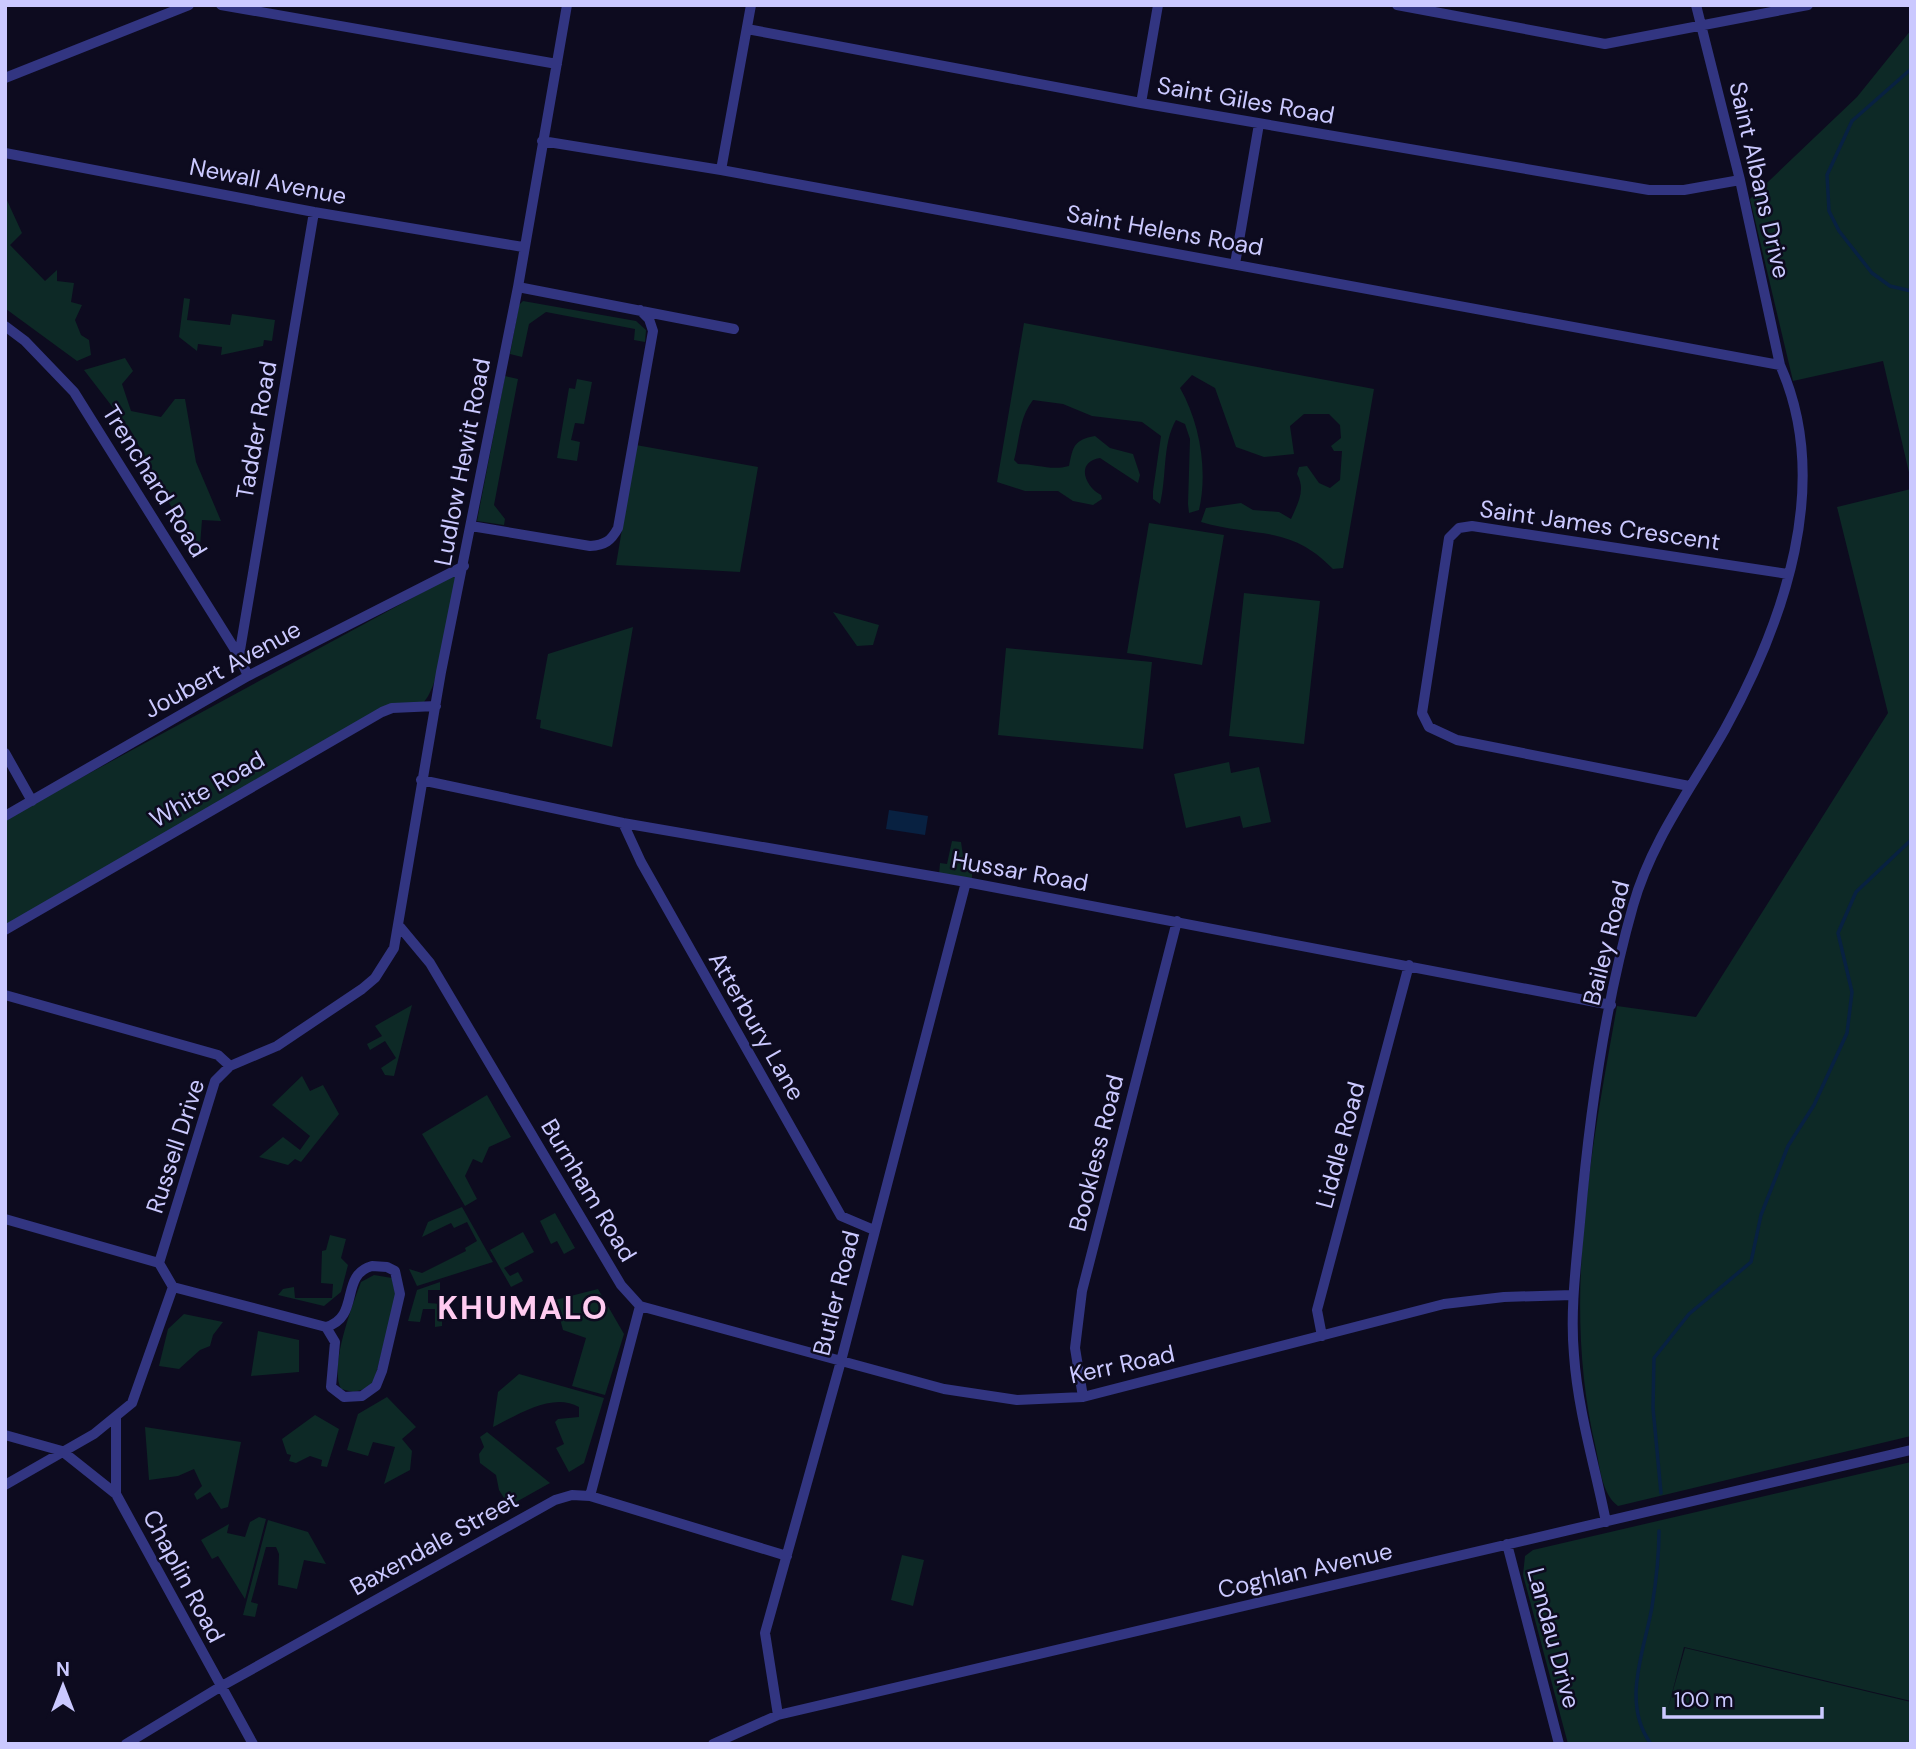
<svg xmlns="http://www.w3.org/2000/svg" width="1916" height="1749" viewBox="0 0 1916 1749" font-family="'DM Sans',sans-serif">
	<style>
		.green { fill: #0d2926 }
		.water { fill: #082141 }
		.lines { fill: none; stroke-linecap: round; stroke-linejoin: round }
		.stream { stroke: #082141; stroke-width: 3.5 }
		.street { stroke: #323581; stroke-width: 10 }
		.labels { text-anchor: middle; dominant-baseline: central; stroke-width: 5; stroke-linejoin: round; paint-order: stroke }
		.street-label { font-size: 24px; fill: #cbc9ff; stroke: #0d0b1f }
		.district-label { font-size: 32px; font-weight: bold; letter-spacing: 2px; fill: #ffcbf0; stroke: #0d0b1f }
	</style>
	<rect width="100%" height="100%" fill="#0d0b1f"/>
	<path class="green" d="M 1911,30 L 1911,481 L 1883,361 L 1793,381 L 1750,199 L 1857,97 Z
		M 5,196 L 22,233 L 10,245 L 45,281 L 57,270 L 57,281 L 74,283 L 71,302 L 82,305 L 75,320 L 81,335 L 89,340 L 91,355 L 77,361 L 6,309 Z
		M 184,298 L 190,299 L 187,320 L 230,325 L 232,314 L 275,320 L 272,341 L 264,340 L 263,346 L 221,355 L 222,347 L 198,344 L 197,351 L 179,337 Z
		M 523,301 L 636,321 L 646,330 L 645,342 L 634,340 L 635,329 L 546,312 L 529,324 L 522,357 L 510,354 L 519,305 Z
		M 1024,323 L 1374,389 L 1343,568 L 1333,569 C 1290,524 1255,538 1201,522 L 1206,508 L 1241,503 L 1253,510 L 1279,512 L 1291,519 C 1298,503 1306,490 1297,474 L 1299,467 L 1307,466 L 1319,483 L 1330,488 L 1340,480 L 1342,451 L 1334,451 L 1331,446 L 1341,438 L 1340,425 L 1329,414 L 1304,414 L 1290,426 L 1294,454 L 1264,457 L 1236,447 L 1215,388 L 1192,375 L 1180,388 C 1200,423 1208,471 1199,510 L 1189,513 L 1188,504 L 1190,439 L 1185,424 L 1176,420 C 1162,444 1167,477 1160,504 L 1153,499 L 1153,491 L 1161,436 L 1142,422 L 1092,416 L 1063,404 L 1033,400 C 1019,418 1020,438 1014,460 L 1018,464 C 1037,464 1051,471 1069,466 C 1073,446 1074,440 1095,436 L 1110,448 L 1133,454 L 1140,475 L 1138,483 L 1100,458 C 1075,462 1085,487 1101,495 L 1102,499 L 1093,505 L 1073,501 L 1058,491 L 1025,491 L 997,482 Z
		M 125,358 L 133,371 L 122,384 L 131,411 L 161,417 L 175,399 L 185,399 L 196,462 L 221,521 L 202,520 L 199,559 L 131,431 L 84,370 Z
		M 505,376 L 518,379 L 494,505 L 505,519 L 504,525 L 477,521 Z
		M 577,379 L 592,382 L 584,424 L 575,423 L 571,440 L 580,442 L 577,461 L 557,458 L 569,388 L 575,389 Z
		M 636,445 L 758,467 L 740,572 L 616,565 Z
		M 1911,489 L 1911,1436 L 1618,1506 C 1602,1494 1600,1468 1596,1449 C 1561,1302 1591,1152 1617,1006 L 1696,1017 L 1888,713 L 1837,507 Z
		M 1149,523 L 1224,535 L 1202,665 L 1127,653 Z
		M 460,572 C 454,599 440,688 423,703 L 391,704 L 5,926 L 5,819 Z
		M 1244,593 L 1320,601 L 1304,744 L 1229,736 Z
		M 833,612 L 879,625 L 873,645 L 857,646 Z
		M 633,627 L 612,747 L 540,728 L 541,720 L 536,719 L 548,654 Z
		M 1006,648 L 1152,662 L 1143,749 L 998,735 Z
		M 1229,762 L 1231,773 L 1259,767 L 1271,822 L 1243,828 L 1240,816 L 1186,828 L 1174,774 Z
		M 952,841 L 961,842 L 965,869 L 972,870 L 972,881 L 939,875 L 940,863 L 947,864 Z
		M 412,1005 L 394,1076 L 385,1075 L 381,1068 L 396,1058 L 385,1041 L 370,1050 L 367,1044 L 382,1036 L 375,1026 Z
		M 302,1076 L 310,1091 L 323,1085 L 339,1114 L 301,1162 L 295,1159 L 288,1165 L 259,1157 L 283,1137 L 300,1150 L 310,1136 L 272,1105 Z
		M 487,1095 L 511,1137 L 489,1147 L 482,1163 L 473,1159 L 465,1176 L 477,1199 L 465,1206 L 422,1134 Z
		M 462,1207 L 493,1262 L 417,1286 L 409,1269 L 422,1273 L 466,1251 L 465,1248 L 477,1241 L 467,1222 L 454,1228 L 451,1223 L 422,1237 L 428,1222 Z
		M 555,1213 L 575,1248 L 564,1254 L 557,1241 L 551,1244 L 540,1221 Z
		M 523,1232 L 534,1252 L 504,1268 L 510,1276 L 518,1272 L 523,1281 L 511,1287 L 490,1250 Z
		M 330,1235 L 346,1239 L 341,1258 L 348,1265 L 341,1292 L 324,1306 L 278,1295 L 283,1289 L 294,1287 L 295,1298 L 332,1298 L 333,1284 L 321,1283 L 322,1251 L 326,1250 Z
		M 374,1275 L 392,1278 L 396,1298 L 374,1381 L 370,1388 L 353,1392 L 341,1389 C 329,1367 352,1306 361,1282 Z
		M 440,1282 L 440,1290 L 428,1290 L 428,1303 L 442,1304 L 442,1326 L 435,1327 L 435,1309 L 423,1309 L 420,1322 L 408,1321 L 417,1290 Z
		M 598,1289 L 624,1334 L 605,1395 L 572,1386 L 586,1338 L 563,1330 L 555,1300 Z
		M 184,1314 L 223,1322 L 213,1335 L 210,1346 L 200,1350 L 179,1369 L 159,1366 L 168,1329 Z
		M 258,1331 L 299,1340 L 299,1372 L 251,1376 Z
		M 519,1374 L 604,1398 L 584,1463 L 569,1472 L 556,1448 L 564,1444 L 555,1422 L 558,1419 L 579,1417 L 579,1407 C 552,1392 518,1415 493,1427 L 498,1392 Z
		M 387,1397 L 416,1427 L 402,1439 L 412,1451 L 410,1470 L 384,1484 L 395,1447 L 373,1442 L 368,1456 L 347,1450 L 358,1414 Z
		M 315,1415 L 339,1429 L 327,1467 L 321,1466 L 322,1460 L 310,1456 L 296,1463 L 289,1461 L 291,1455 L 287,1454 L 282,1439 Z
		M 145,1427 L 241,1442 L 228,1507 L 221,1509 L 210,1492 L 197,1500 L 194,1494 L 202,1486 L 194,1469 L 178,1476 L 149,1480 Z
		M 487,1432 L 550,1483 L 509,1506 L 499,1490 L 496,1475 L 480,1463 L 479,1454 L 484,1447 L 480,1437 Z
		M 1911,1462 L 1911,1701 L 1684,1647 L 1667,1712 L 1685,1648 L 1911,1702 L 1911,1744 L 1568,1744 L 1523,1575 L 1525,1556 L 1533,1550 Z
		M 259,1517 L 266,1519 L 245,1599 L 218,1556 L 212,1559 L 201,1540 L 229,1524 L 227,1533 L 245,1537 L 250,1522 Z
		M 268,1520 L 308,1532 L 326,1564 L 304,1560 L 297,1589 L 278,1585 L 279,1554 L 276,1547 L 266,1547 L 251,1602 L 258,1604 L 255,1617 L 243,1615 Z
		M 902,1555 L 924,1560 L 913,1606 L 891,1600 Z"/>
	<path class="water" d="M 889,810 L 928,816 L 925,835 L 886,829 Z"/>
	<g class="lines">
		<path class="stream" d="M 1911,69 L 1852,121 L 1827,175 L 1829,211 L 1839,231 L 1872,273 L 1890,286 L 1911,291
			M 1661,1493 L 1653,1408 L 1654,1358 L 1689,1314 L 1751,1262 L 1761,1215 L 1788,1146 L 1814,1105 L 1847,1033 L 1852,992 L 1838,933 L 1856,892 L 1911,840
			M 1651,1744 C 1621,1703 1644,1652 1652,1607 C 1656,1582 1659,1556 1659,1531"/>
		<path class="street" d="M 221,5 L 557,64
			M 1397,5 L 1605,44 L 1808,5
			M 747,29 L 1141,103 L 1649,190 L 1684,190 L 1740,180
			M 5,78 L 189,5
			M 1141,103 L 1158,5
			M 542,141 L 721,170 L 1780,365
			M 5,153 L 314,212 L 523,247
			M 721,170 L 751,5
			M 1235,264 L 1259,124
			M 518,287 L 734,329
			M 5,326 L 25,341 L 74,392 L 239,656 L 248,676
			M 471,526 L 590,546 C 605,545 611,541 618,528 L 653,331 L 649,319 L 640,310
			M 239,656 L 314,212
			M 5,753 L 32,801
			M 421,780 L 623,823 L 966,882 L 1611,1005
			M 1689,786 L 1457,740 L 1429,727 L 1422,713 L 1449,538 L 1459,528 L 1472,526 L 1788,574
			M 5,816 L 248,676 L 464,566
			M 623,823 L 641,862 L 841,1216 L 874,1230
			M 400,927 L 430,963 L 621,1285 L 640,1306 L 590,1496
			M 5,930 L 382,712 L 392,708 L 436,706
			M 5,995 L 218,1055 L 230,1066
			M 5,1219 L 159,1263
			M 372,1266 L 387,1267 L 395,1271 L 400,1294 L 382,1371 L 376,1386 L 362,1396 L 344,1397 L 331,1387 L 335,1342 L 326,1327 C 361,1317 339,1275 372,1266 Z
			M 173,1287 L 326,1327
			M 640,1306 L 944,1389 L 1017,1400 L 1083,1397 L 1444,1304 L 1504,1297 L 1573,1295
			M 1322,1336 L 1317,1310 L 1409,965
			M 1083,1397 L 1075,1348 L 1082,1291 L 1177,921
			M 116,1418 L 116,1494 L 253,1744
			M 5,1435 L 62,1451 L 116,1494
			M 5,1485 L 94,1434 L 132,1403 L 173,1287 L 159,1263 L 215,1081 L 230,1066 L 277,1046 L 362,989 L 375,978 L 394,948 L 441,672 L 518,287 L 567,5
			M 1606,1522 C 1595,1466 1578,1412 1574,1355 C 1570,1311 1576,1266 1580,1222 C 1589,1117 1604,1008 1633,906 C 1651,841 1693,786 1725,729 C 1784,622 1833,483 1780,365 L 1740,180 L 1696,5
			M 1507,1544 L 1559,1744
			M 778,1715 L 765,1633 L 841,1361 L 966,882
			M 126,1744 L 220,1687 L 555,1500 L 572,1495 L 590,1496 L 787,1556
			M 713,1744 L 778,1715 L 1911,1450"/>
	</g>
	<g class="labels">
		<g class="street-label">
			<text transform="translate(1246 100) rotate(10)">Saint Giles Road</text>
			<text transform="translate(1760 180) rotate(77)">Saint Albans Drive</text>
			<text transform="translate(268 181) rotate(11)">Newall Avenue</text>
			<text transform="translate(1165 230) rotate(10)">Saint Helens Road</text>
			<text transform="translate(256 430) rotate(-80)">Tadder Road</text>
			<text transform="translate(462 462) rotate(-79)">Ludlow Hewit Road</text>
			<text transform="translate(155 481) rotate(58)">Trenchard Road</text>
			<text transform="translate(1600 525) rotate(8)">Saint James Crescent</text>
			<text transform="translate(222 669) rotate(-29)">Joubert Avenue</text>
			<text transform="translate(207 789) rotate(-30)">White Road</text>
			<text transform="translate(1020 871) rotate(10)">Hussar Road</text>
			<text transform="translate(1606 943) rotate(-76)">Bailey Road</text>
			<text transform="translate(757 1026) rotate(60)">Atterbury Lane</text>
			<text transform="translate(1340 1145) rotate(-75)">Liddle Road</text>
			<text transform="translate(175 1146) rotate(-72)">Russell Drive</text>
			<text transform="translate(1096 1153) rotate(-76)">Bookless Road</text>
			<text transform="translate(589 1190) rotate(59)">Burnham Road</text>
			<text transform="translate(836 1293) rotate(-76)">Butler Road</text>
			<text transform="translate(1122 1364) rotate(-12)">Kerr Road</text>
			<text transform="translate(434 1543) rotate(-29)">Baxendale Street</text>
			<text transform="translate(1305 1570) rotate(-13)">Coghlan Avenue</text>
			<text transform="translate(184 1576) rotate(62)">Chaplin Road</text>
			<text transform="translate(1554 1638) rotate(75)">Landau Drive</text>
		</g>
		<g class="district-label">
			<text x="523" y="1308">KHUMALO</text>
		</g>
	</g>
	<rect width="1916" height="1749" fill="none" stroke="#cbc9ff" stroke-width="14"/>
	<g transform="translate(63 1686)" stroke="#0d0b1f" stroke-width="5" paint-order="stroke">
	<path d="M0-5L12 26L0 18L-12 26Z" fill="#cbc9ff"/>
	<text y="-10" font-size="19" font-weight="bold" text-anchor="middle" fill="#cbc9ff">N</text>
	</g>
	<path d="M1664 1707v10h158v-10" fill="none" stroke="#cbc9ff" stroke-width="3.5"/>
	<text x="1674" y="1707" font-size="21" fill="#cbc9ff" stroke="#0d0b1f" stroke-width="5" paint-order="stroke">100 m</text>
</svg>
